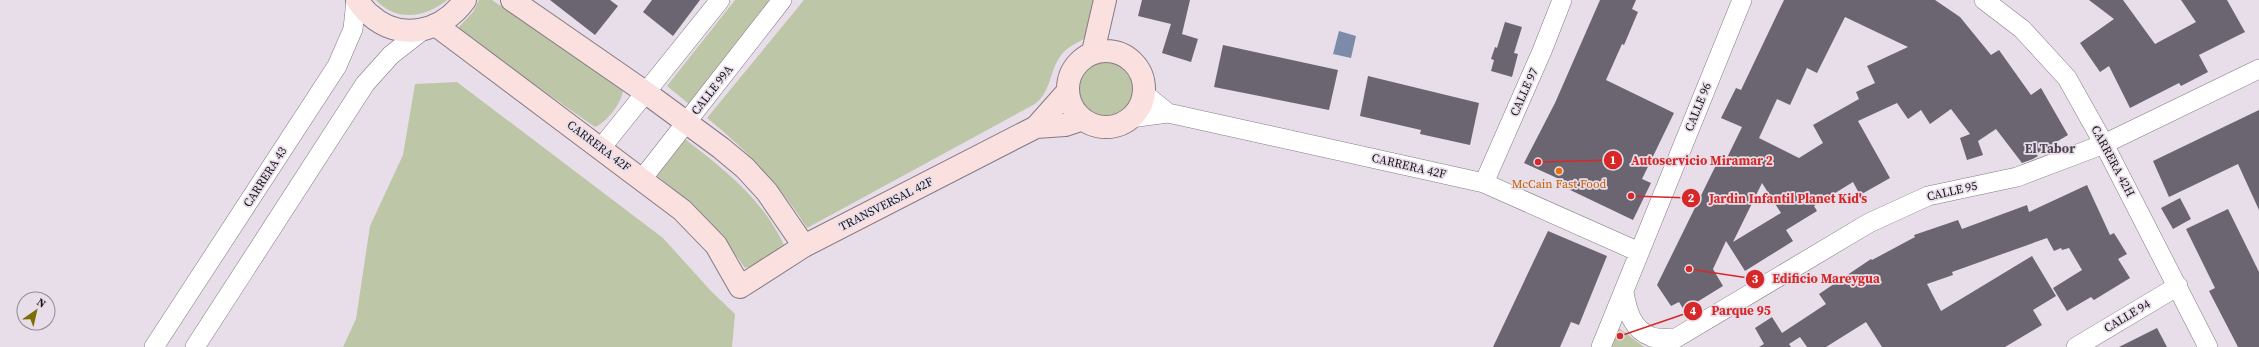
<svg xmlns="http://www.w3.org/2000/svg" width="2259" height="347" viewBox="0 0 2259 347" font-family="'Source Serif 4',serif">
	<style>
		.green { fill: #bec6a8 }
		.water { fill: #7c8ba8 }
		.building { fill: #6a6571; fill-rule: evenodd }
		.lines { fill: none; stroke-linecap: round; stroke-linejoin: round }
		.street-casing { stroke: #847a85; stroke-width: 20 }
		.secondary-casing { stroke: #847a85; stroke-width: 24 }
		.street { stroke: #fff; stroke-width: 19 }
		.secondary { stroke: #fae0de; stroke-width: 22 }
		.food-dot { fill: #e8710a; stroke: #e8deea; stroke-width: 1.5 }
		.labels { text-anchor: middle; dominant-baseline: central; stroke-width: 3.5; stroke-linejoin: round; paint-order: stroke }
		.street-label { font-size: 12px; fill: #171317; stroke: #e8deea }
		.food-label { font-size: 12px; fill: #c56008; stroke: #e8deea }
		.neighbourhood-label { font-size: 13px; font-weight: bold; fill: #4f4751; stroke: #e8deea }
		.leader { fill: none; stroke: #d62828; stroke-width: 1.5 }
		.callout-dot { fill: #d62828; stroke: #e8deea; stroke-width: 1.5 }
		.mark-label { font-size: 12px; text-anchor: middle; font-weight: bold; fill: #fff }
		.callout-label { font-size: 13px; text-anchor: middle; font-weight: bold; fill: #d62828; stroke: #e8deea; stroke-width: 3.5; stroke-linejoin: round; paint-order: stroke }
	</style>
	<rect width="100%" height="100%" fill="#e8deea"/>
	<path class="green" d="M 376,0 L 447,0 C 426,17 397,23 376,0 Z
		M 479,0 L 492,0 L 618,85 L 623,90 C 622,103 607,122 595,127 L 456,30 L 473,12 Z
		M 735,0 L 772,0 L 689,104 L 667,86 Z
		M 804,0 L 1101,0 C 1100,7 1100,18 1097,24 C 1087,43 1073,41 1062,54 C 1049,70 1052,91 1035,104 L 807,228 C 780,185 747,150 707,118 Z
		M1072 89a33 33 0 1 1 66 0a33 33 0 1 1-66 0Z
		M 457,82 L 663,238 L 711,291 L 735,314 L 732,347 L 343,347 L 356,319 L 370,226 L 403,155 L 415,84 Z
		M 685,139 C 727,172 762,198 785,247 L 754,266 L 745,268 C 720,231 692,203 657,176 Z
		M 1615,325 L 1644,347 L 1607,347 Z"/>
	<path class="water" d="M 1339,31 L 1356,36 L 1351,58 L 1333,54 Z"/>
	<path class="building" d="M 550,0 L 610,0 L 618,6 L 595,35 Z
		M 652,0 L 700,0 L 673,36 L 643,12 Z
		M 1142,0 L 1190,0 L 1182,34 L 1198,39 L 1191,62 L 1162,53 L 1171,24 L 1138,16 Z
		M 1600,0 L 1636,0 L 1632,9 L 1638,12 L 1624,45 L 1622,44 L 1606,80 L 1674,113 L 1642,179 L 1651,183 L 1633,220 L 1566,188 L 1568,183 L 1524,163 L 1555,103 Z
		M 1784,0 L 1935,0 L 1960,17 L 1991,55 L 1999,50 L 2031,95 L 2041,88 L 2068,135 L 2036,154 L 2038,156 L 2033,159 L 2022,163 L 1996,129 L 1978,141 L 1983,155 L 1967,160 L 1960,138 L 1970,134 L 1951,109 L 1930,124 L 1921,110 L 1908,119 L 1897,103 L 1858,121 L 1890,178 L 1860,195 L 1853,182 L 1814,206 L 1817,211 L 1786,230 L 1793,241 L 1745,271 L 1726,241 L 1713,269 L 1723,286 L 1684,310 L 1679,302 L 1671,306 L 1657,285 L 1717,163 L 1723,166 L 1742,127 L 1721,118 L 1736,88 L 1741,90 ZM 1845,17 L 1908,47 L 1867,66 L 1875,83 L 1856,92 L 1859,99 L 1813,125 L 1823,143 L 1799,158 L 1759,138 L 1777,99 L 1790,105 L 1807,68 L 1817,73 ZM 1762,183 L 1781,213 L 1733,242 Z
		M 2089,0 L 2123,0 L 2155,44 L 2196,22 L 2181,0 L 2227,0 L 2245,32 L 2199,55 L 2208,72 L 2181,86 L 2179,83 L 2130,108 L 2109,66 L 2100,72 L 2080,43 L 2114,19 Z
		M 1505,22 L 1522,27 L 1514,53 L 1518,54 L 1512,77 L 1491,71 L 1494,60 L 1491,59 L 1495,47 L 1497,48 Z
		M 1223,45 L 1338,70 L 1329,110 L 1214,87 Z
		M 1368,76 L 1479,103 L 1470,145 L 1420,134 L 1421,130 L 1360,116 Z
		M 2259,110 L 2259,210 L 2238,164 L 2169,197 L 2153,161 Z
		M 2087,185 L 2110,235 L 2114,233 L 2127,254 L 2118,259 L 2130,278 L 2094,300 L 2091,297 L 2067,311 L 2053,288 L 2082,270 L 2069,248 L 2062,250 L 2061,248 L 2054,251 L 2047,238 L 1952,272 L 1953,275 L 1927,284 L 1941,311 L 2032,256 L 2056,296 L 2033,310 L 2042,325 L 2005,347 L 1882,347 L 1866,322 L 1826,347 L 1807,347 L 1800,337 L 1789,344 L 1791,347 L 1759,347 L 1764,344 L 1755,328 L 1772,317 L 1782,333 L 1826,304 L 1819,294 L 1871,259 L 1872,260 L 1915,237 L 1914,235 L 1958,220 L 1962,229 L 2027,205 L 2029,212 Z
		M 2180,198 L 2191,219 L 2173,229 L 2161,208 Z
		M 2228,209 L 2259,272 L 2259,347 L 2238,347 L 2209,291 L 2215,288 L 2186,229 Z
		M 1548,231 L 1607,256 L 1579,325 L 1571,322 L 1560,347 L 1493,347 Z
		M 2157,328 L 2167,347 L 2119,347 Z"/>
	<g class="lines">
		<defs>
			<path id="street" d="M 1984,0 L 2022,29 L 2067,78 L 2104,144 L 2208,347
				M 1143,93 L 1168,113
				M 1130,118 L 1168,113 L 1484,183 L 1639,252
				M 601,148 L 720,0
				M 642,179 L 782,0
				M 1484,183 L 1542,51 L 1562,0
				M 1624,292 C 1627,310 1632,330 1652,337 C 1659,339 1668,338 1674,338
				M 154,347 L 337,66 L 353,29 L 356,0
				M 195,347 L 365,84 L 391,55 L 423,30
				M 1601,347 L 1742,0
				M 1661,347 L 1869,223 L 1928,196 L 2017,177 L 2104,144 L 2259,69
				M 2076,347 L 2178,286"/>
			<path id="secondary" d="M 357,0 C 361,5 364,10 369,14 C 400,43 442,32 465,0
				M 512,0 L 645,92 L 721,148 L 745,168 L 767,192 L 804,246
				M 437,26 L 682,210 L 716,245 L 740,287 L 804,246 L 1036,127 L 1065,125 L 1083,119
				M1068 89a38 38 0 1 1 76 0a38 38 0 1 1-76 0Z
				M 1093,52 L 1105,0
				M 1036,127 L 1068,91"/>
		</defs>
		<use href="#street" class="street-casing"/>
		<use href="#secondary" class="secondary-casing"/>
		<use href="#street" class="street"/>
		<use href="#secondary" class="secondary"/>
	</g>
	<circle class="food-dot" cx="1559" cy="171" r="4"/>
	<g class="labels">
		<g class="street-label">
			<text transform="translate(712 90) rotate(-52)">CALLE 99A</text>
			<text transform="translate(1524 92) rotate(-66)">CALLE 97</text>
			<text transform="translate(1698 107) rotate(-68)">CALLE 96</text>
			<text transform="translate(599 146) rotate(37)">CARRERA 42F</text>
			<text transform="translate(2113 161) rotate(62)">CARRERA 42H</text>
			<text transform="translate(1409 166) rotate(13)">CARRERA 42F</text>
			<text transform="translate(265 177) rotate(-57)">CARRERA 43</text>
			<text transform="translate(1952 191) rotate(-13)">CALLE 95</text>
			<text transform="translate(886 204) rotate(-27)">TRANSVERSAL 42F</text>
			<text transform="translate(2127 316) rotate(-31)">CALLE 94</text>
		</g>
		<g class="food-label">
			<text x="1559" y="184">McCain Fast Food</text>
		</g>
		<g class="neighbourhood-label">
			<text x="2050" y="148">El Tabor</text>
		</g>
	</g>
	<path class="leader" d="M1538 162L1613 160M1631 196L1691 198M1689 269L1755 279M1620 336L1693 311"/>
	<g class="callout-dot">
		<circle cx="1538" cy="162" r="4"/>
		<circle cx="1631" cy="196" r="4"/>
		<circle cx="1689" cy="269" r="4"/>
		<circle cx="1620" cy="336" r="4"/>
		<circle cx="1613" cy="160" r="10"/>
		<circle cx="1691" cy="198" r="10"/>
		<circle cx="1755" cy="279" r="10"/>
		<circle cx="1693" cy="311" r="10"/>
	</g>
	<g class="mark-label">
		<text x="1613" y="164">1</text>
		<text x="1691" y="202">2</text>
		<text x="1755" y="283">3</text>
		<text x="1693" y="315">4</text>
	</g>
	<g class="callout-label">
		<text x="1702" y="165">Autoservicio Miramar 2</text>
		<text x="1788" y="203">Jardin Infantil Planet Kid's</text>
		<text x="1826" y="283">Edificio Mareygua</text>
		<text x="1741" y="315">Parque 95</text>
	</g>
	<g transform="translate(36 311) rotate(34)"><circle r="19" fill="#e8deea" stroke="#948d96"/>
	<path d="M0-3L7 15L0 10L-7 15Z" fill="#7b6d08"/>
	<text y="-6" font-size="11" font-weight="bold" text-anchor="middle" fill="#171317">N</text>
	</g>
</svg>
